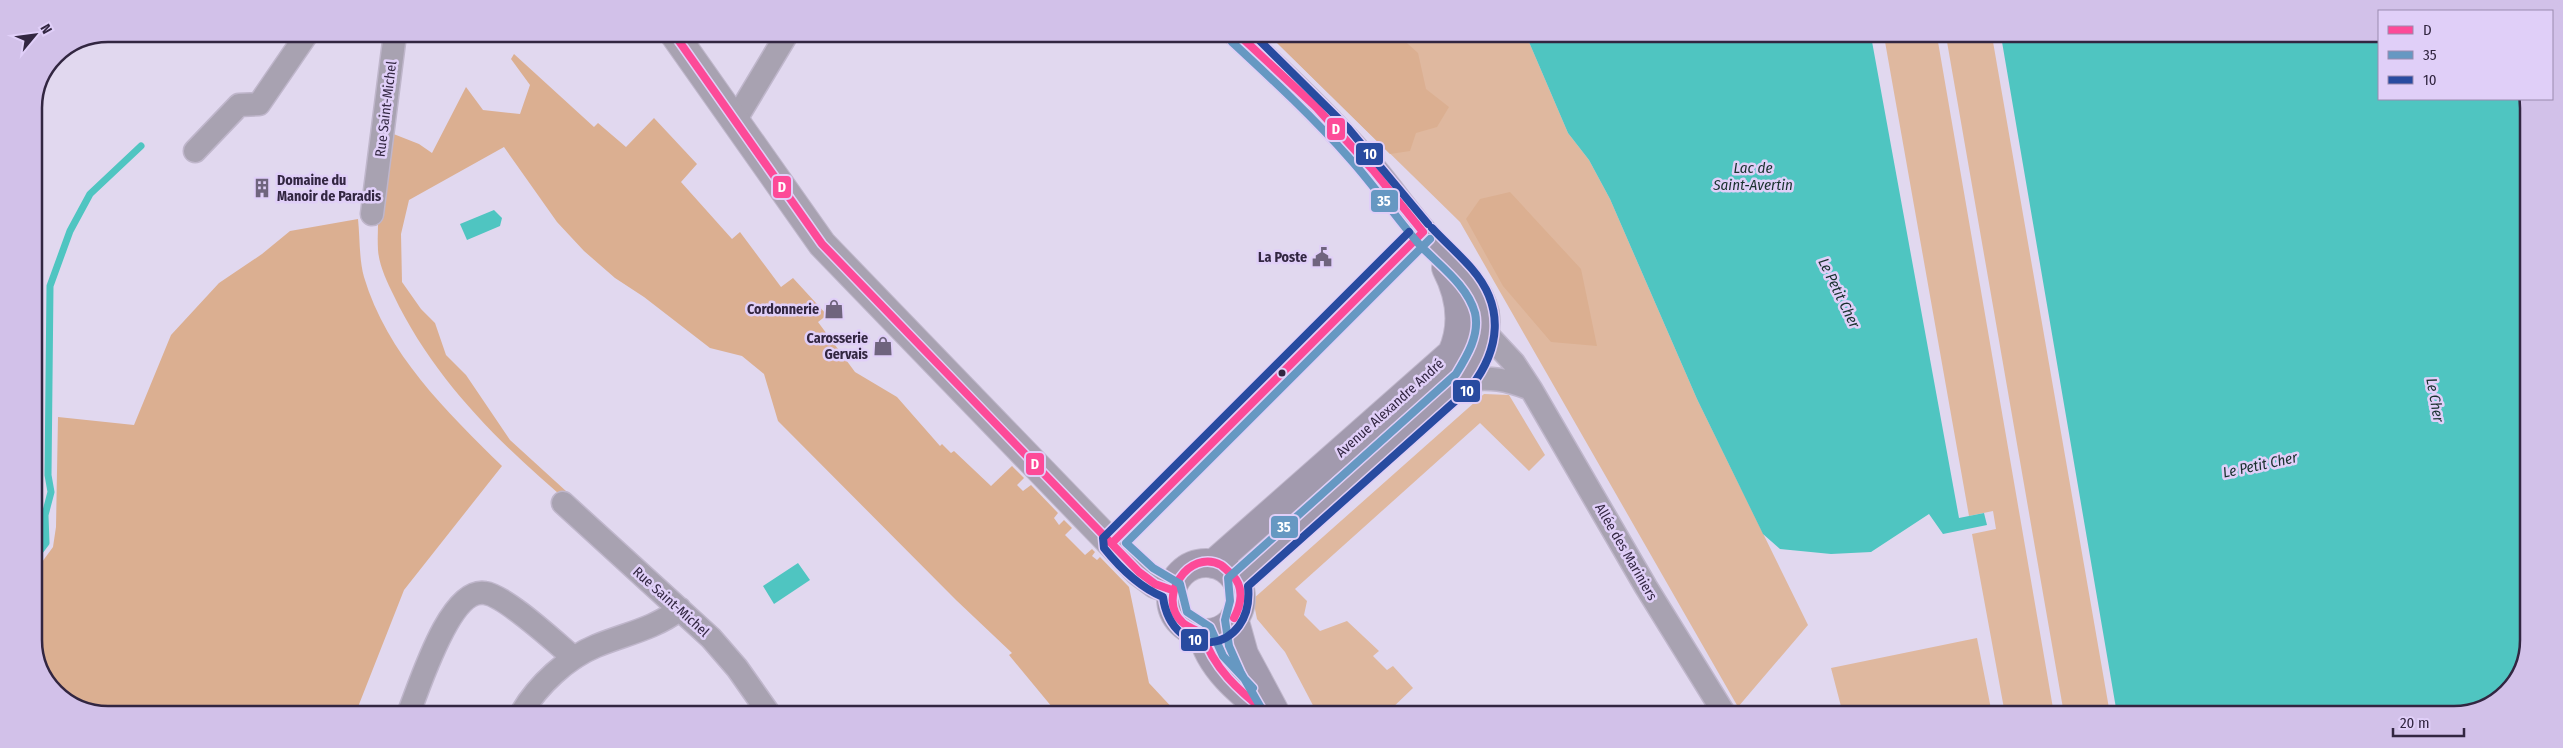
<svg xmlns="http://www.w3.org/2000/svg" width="2563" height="748" viewBox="0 0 2563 748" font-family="'Fira Sans Condensed',sans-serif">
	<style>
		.green { fill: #dfb89f }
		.forest { fill: #dbaf91 }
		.water { fill: #4fc5c1 }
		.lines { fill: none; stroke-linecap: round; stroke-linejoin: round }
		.stream { stroke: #4fc5c1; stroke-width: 7 }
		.minor-casing { stroke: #bfb6cb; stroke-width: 25 }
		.tertiary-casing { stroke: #bfb6cb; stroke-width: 30 }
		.primary-casing { stroke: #bfb6cb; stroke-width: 30 }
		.minor { stroke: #a8a2b1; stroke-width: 22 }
		.tertiary { stroke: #a8a2b1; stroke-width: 28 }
		.primary { stroke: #a29aae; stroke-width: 28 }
		.bus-1-casing { stroke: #e0cff8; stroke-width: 11 }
		.bus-2-casing { stroke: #e0cff8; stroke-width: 11 }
		.bus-3-casing { stroke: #e0cff8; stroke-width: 11 }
		.bus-1 { stroke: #fd4a98; stroke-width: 8 }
		.bus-2 { stroke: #6698c2; stroke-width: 8 }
		.bus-3 { stroke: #284ba0; stroke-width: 8 }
		.bus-dot { fill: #322641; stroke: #e0cff8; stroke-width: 2 }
		.labels { text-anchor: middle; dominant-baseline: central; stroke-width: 5; stroke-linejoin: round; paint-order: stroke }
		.street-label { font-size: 14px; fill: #322641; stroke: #e0cff8 }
		.poi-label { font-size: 14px; font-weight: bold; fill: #322641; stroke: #e0cff8; text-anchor: end }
		.water-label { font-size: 15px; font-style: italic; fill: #19312e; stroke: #e0cff8 }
		.rim { fill: none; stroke: #322641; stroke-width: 2.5 }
		.line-badge { stroke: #e0cff8; stroke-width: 2 }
		.badge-label { font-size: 14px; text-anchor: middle; font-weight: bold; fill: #fff }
	</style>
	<rect width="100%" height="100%" fill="#e1d8ef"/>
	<path class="green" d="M 1269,35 L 1526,35 L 1568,133 L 1589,160 L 1610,199 L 1697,399 L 1808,625 L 1738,707 L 1460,222 Z
		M 1884,36 L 1937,36 L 2054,714 L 2005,714 L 1972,534 L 1996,529 L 1993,511 L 1969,516 Z
		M 1946,36 L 1992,36 L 2110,714 L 2064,714 Z
		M 1484,394 L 1509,395 L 1545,455 L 1529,471 L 1480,423 L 1295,589 L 1307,601 L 1304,615 L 1320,631 L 1347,621 L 1379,651 L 1373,656 L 1387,670 L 1393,666 L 1413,688 L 1387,713 L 1317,713 L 1285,652 L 1257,619 L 1253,599 Z
		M 1977,638 L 1992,714 L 1843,714 L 1831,668 Z"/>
	<path class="forest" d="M 1269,35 L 1398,35 L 1418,53 L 1426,89 L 1449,107 L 1437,127 L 1416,133 L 1410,151 L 1390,154 Z
		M 514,54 L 594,127 L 598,123 L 626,147 L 654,118 L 697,164 L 681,182 L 732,239 L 740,232 L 781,287 L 793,278 L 827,315 L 818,322 L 855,372 L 897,397 L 940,446 L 942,444 L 951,453 L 954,451 L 991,486 L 1012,466 L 1024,478 L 1017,485 L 1023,491 L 1031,485 L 1058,513 L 1054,518 L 1059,525 L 1064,520 L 1072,528 L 1065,535 L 1085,555 L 1092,549 L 1095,552 L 1092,556 L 1097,560 L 1100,557 L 1129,587 L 1149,683 L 1177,713 L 1057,713 L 1009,655 L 1012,653 L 956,600 L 778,421 L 764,374 L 742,356 L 710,348 L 644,297 L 615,278 L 584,251 L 557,222 L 504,147 L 409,200 L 401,234 L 402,282 L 421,309 L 435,323 L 446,355 L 466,375 L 510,440 L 578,502 L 572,505 C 502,446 434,380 394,296 C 387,282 379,265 378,250 C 376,211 385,171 391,133 L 419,144 L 432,153 L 466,87 L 483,110 L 520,114 L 530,85 L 511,59 Z
		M 1510,192 L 1581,269 L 1597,346 L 1551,342 L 1503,286 L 1466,219 L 1480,199 Z
		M 358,219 C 360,238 359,259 364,277 C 387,354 446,411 502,466 L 404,590 L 356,712 L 90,712 L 52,688 L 34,644 L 34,573 L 53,547 L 56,527 L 58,417 L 134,425 L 171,335 L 219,283 L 262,254 L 290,231 Z"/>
	<path class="water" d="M 1526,35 L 1871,36 L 1959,518 L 1984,513 L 1987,525 L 1943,534 L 1929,514 L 1871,552 L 1831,554 L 1780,549 L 1763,534 L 1697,399 L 1610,199 L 1589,160 L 1568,133 Z
		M 2001,36 L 2379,36 L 2379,99 L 2527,99 L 2529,104 L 2527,658 L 2500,699 L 2454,714 L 2117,714 Z
		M 494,210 L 502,218 L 500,226 L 467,240 L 460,224 Z
		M 798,563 L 810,580 L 774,604 L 763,586 Z"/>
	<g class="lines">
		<path class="stream" d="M 34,559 L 46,543 L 45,515 L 51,492 L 48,475 L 50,286 L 70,231 L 90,194 L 141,146"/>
		<defs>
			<path id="minor" d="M 736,119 L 787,34
				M 195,151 L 239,105 L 259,104 L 307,34
				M 372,214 L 395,34
				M 1464,380 C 1492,377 1505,379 1531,389 L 1514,363 L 1485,332
				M 1531,389 L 1646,587 L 1724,713
				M 563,503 L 711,638 L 737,668 L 768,712
				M 409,712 C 420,685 450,587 485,593 C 506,596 556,643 574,658
				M 522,712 C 538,685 567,658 596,646 C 625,634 654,629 680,609"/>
			<path id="tertiary" d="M 674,34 L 822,244 L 1139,572 L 1155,584 L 1172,590"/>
			<path id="primary" d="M1171 598a35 35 0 1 1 70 0a35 35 0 1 1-70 0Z
				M 1213,564 L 1452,353 C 1465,324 1460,295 1446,268
				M 1237,582 L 1464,380 C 1476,360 1489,338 1485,313 C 1479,285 1454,265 1435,246 C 1413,223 1394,195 1373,170 C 1331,121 1286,78 1239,35
				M 1234,618 L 1244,654 L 1274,710
				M 1202,633 C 1209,667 1240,692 1267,713"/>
		</defs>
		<use href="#minor" class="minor-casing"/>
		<use href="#tertiary" class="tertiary-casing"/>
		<use href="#primary" class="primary-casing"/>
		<use href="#minor" class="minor"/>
		<use href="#tertiary" class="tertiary"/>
		<use href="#primary" class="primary"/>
		<defs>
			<path id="bus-1" d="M 674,34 L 822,244 L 1139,572 L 1155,584 L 1172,590
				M 1239,35 L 1316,107 L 1373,170 L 1423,232
				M 1112,543 L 1423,232
				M 1202,633 C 1196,630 1187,627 1182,622 C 1156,598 1189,548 1221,565 C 1225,568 1229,572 1232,575 C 1245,587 1241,605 1234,618
				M 1202,633 C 1213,668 1239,691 1267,713"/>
			<path id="bus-2" d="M 1232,42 C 1273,80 1314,118 1351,160 C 1375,187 1395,216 1418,243 C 1437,264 1467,284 1475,313 C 1480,335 1467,356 1456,374 L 1228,578 L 1230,601 L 1225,620 L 1229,646 L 1241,673 L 1264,713
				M 1253,688 L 1223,656 L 1210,627 L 1187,612 L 1180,584 L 1153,568 L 1126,543 L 1430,239"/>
			<path id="bus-3" d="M 1254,35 L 1348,128 L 1428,224
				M 1409,232 L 1103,538 L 1104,548 C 1120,568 1139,587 1163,597 C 1172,664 1255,654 1248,586 L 1471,387 C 1500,349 1505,307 1472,269 C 1460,255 1445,242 1432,228"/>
		</defs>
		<use href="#bus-1" class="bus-1-casing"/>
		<use href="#bus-2" class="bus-2-casing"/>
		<use href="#bus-3" class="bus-3-casing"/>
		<use href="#bus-1" class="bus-1"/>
		<use href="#bus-2" class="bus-2"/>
		<use href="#bus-3" class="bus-3"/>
	</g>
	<defs>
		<symbol id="building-bare" viewBox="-9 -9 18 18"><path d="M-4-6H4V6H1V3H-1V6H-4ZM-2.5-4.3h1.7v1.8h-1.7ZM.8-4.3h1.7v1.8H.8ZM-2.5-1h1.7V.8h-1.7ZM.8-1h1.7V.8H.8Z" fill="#6f647e" stroke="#e0cff8" stroke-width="2.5" paint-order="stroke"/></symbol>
		<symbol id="civic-bare" viewBox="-9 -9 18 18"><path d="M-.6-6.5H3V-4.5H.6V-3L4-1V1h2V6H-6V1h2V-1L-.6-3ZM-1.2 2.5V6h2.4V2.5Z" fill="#6f647e" stroke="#e0cff8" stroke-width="2.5" paint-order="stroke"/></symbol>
		<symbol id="shop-bare" viewBox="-9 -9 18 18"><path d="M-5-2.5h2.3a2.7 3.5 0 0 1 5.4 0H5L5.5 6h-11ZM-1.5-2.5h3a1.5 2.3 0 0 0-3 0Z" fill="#6f647e" stroke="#e0cff8" stroke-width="2.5" paint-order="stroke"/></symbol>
	</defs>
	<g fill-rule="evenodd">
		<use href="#building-bare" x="248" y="174" width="28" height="28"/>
		<use href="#civic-bare" x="1308" y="243" width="28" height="28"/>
		<use href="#shop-bare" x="820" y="295" width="28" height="28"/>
		<use href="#shop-bare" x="869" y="332" width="28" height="28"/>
	</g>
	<circle class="bus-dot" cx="1282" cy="373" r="4.5"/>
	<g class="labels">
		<g class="street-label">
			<text transform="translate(386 109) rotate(-83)">Rue Saint-Michel</text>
			<text transform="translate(1390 408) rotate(-42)">Avenue Alexandre André</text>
			<text transform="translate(1626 552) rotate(60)">Allée des Mariniers</text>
			<text transform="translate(671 602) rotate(42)">Rue Saint-Michel</text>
		</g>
		<g class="poi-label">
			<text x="277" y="180" text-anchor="start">Domaine du<tspan x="277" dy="16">Manoir de Paradis</tspan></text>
			<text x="1307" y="257">La Poste</text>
			<text x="819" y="309">Cordonnerie</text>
			<text x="868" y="338">Carosserie<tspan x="868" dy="16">Gervais</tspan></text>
		</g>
		<g class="water-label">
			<text x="1753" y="168">Lac de<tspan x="1753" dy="17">Saint-Avertin</tspan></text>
			<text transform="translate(1839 293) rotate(64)">Le Petit Cher</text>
			<text transform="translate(2435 400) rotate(80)">Le Cher</text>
			<text transform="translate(2260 465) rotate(-12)">Le Petit Cher</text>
		</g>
	</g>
	<path d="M0 0H2563V748H0ZM108 42H2454A66 66 0 0 1 2520 108V640A66 66 0 0 1 2454 706H108A66 66 0 0 1 42 640V108A66 66 0 0 1 108 42Z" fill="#d2c1e9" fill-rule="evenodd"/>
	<path class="rim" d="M108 42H2454A66 66 0 0 1 2520 108V640A66 66 0 0 1 2454 706H108A66 66 0 0 1 42 640V108A66 66 0 0 1 108 42Z"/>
	<g class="line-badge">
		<rect x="1326" y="117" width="20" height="24" rx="5" fill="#fd4a98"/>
		<rect x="1355" y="142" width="29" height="24" rx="5" fill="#284ba0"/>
		<rect x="772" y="175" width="20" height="24" rx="5" fill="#fd4a98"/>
		<rect x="1370" y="189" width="29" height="24" rx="5" fill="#6698c2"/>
		<rect x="1452" y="379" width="29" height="24" rx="5" fill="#284ba0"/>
		<rect x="1025" y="452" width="20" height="24" rx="5" fill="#fd4a98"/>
		<rect x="1270" y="515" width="29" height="24" rx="5" fill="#6698c2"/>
		<rect x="1180" y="628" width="29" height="24" rx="5" fill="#284ba0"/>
	</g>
	<g class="badge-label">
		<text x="1336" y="134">D</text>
		<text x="1370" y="159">10</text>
		<text x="782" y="192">D</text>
		<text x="1384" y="206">35</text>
		<text x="1467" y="396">10</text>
		<text x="1035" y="469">D</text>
		<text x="1284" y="532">35</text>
		<text x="1195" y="645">10</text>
	</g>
	<rect x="2378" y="10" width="175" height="90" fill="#e0cff8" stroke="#9a8baf"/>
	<rect x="2388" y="26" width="25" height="8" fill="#fd4a98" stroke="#9a8baf"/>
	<text x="2423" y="35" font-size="15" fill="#322641">D</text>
	<rect x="2388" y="51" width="25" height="8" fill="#6698c2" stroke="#9a8baf"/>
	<text x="2423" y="60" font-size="15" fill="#322641">35</text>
	<rect x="2388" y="76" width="25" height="8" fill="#284ba0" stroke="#9a8baf"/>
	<text x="2423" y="85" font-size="15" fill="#322641">10</text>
	<g transform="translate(35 35) rotate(61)" stroke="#e0cff8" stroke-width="4" paint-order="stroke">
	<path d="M0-4L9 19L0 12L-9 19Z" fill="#322641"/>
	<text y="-8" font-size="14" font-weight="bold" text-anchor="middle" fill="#322641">N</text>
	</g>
	<path d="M2393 728v8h71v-8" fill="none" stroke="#322641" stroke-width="2.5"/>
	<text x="2400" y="728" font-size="15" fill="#322641" stroke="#e0cff8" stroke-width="4" paint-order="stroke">20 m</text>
</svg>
